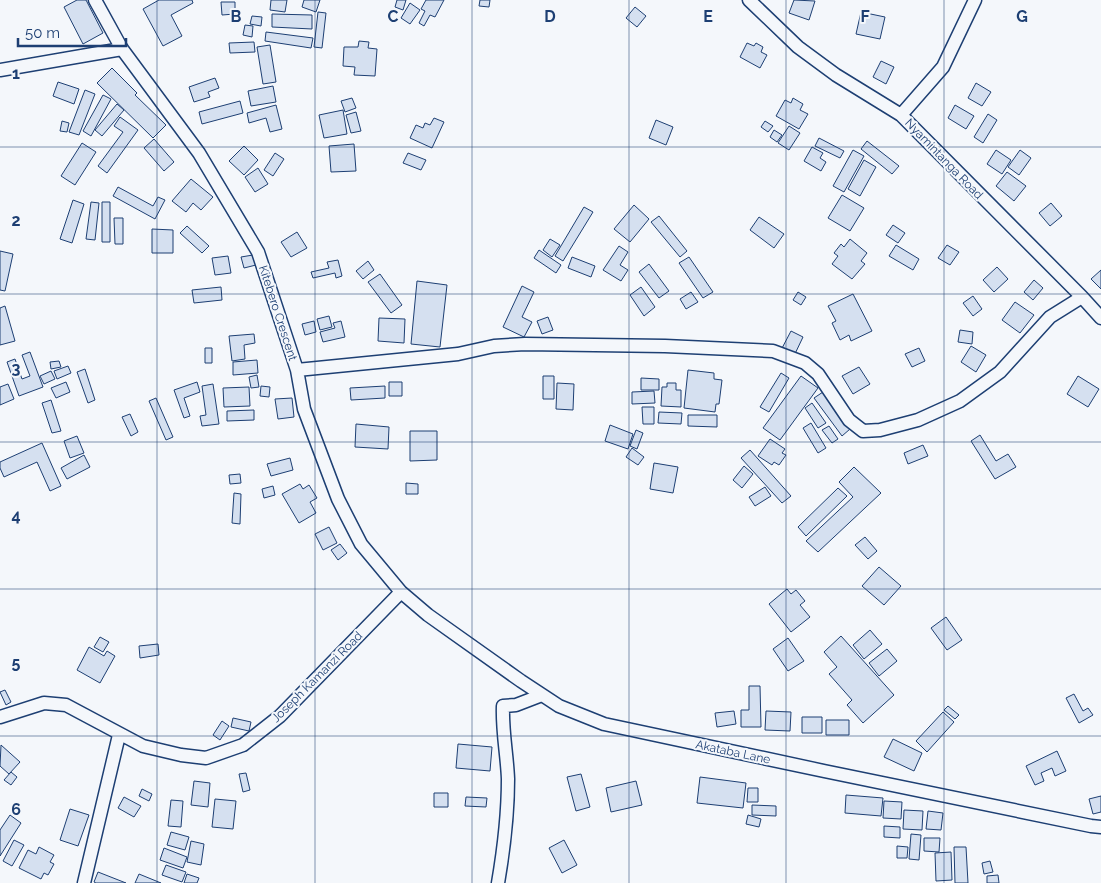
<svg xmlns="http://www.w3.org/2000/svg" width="1101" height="883" viewBox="0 0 1101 883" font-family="Raleway,sans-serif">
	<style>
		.building { fill: #d5e0f0; stroke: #1d3f73 }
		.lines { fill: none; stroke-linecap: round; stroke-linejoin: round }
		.street-casing { stroke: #1d3f73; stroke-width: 15 }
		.street { stroke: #f4f7fb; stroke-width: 12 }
		.grid { fill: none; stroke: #1d3f73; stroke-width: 1; stroke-opacity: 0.55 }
		.labels { text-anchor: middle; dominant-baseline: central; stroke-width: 4; stroke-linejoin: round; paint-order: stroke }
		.street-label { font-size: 12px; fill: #1d3f73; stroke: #f4f7fb }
		.grid-label { font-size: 16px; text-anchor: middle; font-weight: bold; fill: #1d3f73; stroke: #f4f7fb; stroke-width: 4; stroke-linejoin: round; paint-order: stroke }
	</style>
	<rect width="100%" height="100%" fill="#f4f7fb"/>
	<path class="building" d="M 77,0 L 86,0 L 103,33 L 83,44 L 64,7 Z
		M 159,0 L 192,0 L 193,3 L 171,15 L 182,36 L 163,46 L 143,9 Z
		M 271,0 L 287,0 L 285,12 L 270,10 Z
		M 304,0 L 320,0 L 316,12 L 302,7 Z
		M 397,0 L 406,0 L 403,10 L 395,7 Z
		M 426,0 L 444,0 L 435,17 L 430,15 L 424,26 L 419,23 L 425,11 L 421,9 Z
		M 480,0 L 490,0 L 489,7 L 479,6 Z
		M 794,0 L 815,1 L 809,20 L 789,13 Z
		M 221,2 L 235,2 L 235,14 L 222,15 Z
		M 410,3 L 420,10 L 410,24 L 401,18 Z
		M 635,7 L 646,16 L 637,27 L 626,18 Z
		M 318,12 L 326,13 L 322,48 L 314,47 Z
		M 861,12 L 885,17 L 880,39 L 856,34 Z
		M 272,14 L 312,15 L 312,29 L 272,27 Z
		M 252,16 L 262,17 L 261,26 L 250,24 Z
		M 245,25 L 253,26 L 252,37 L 243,35 Z
		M 266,32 L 313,38 L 311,48 L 265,41 Z
		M 359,41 L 369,42 L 368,48 L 377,49 L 375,76 L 354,75 L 355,67 L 343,66 L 344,47 L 358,47 Z
		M 254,42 L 255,52 L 230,53 L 229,43 Z
		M 747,43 L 754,46 L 756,43 L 763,47 L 761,52 L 767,55 L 760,68 L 740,57 Z
		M 270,45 L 276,82 L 263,84 L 257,47 Z
		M 881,61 L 894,67 L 886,84 L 873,77 Z
		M 112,68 L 137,93 L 135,95 L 166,125 L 153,138 L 97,83 Z
		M 215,78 L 219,88 L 208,92 L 210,97 L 194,102 L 189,87 Z
		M 58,82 L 79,89 L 74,104 L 53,96 Z
		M 976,83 L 991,92 L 982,106 L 968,98 Z
		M 273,86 L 276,102 L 251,106 L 248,91 Z
		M 85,90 L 95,94 L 79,135 L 69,132 Z
		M 103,95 L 111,99 L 91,136 L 83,131 Z
		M 352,98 L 356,108 L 345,112 L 341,101 Z
		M 793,98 L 803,104 L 800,110 L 808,114 L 799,129 L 776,116 L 785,100 L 791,103 Z
		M 240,101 L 243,113 L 202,124 L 199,112 Z
		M 117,104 L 124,110 L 102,136 L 95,130 Z
		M 276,105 L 282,129 L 270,132 L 266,118 L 249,123 L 247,113 Z
		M 955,105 L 974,116 L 966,129 L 948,118 Z
		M 343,110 L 347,134 L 324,138 L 319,115 Z
		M 356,112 L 361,131 L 351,133 L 346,115 Z
		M 988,114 L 997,120 L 983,143 L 974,137 Z
		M 120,117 L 138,130 L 107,173 L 98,166 L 123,132 L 114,126 Z
		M 434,118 L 444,122 L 432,148 L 410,138 L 416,125 L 423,128 L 425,123 L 430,125 Z
		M 656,120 L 673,127 L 666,145 L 649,138 Z
		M 62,121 L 69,123 L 67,132 L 60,131 Z
		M 765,121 L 773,126 L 768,132 L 761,127 Z
		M 789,126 L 800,133 L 789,150 L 778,143 Z
		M 774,130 L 782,135 L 777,142 L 770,137 Z
		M 819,138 L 844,151 L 840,158 L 815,146 Z
		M 154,139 L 174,162 L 164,171 L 144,148 Z
		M 867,141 L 899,166 L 892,174 L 861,149 Z
		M 82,143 L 96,152 L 75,185 L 61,176 Z
		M 354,144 L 356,171 L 331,172 L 329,146 Z
		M 244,146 L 258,160 L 244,175 L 229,161 Z
		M 812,147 L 823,153 L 820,158 L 826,162 L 821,171 L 804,161 Z
		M 853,150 L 864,156 L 844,192 L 833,186 Z
		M 996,150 L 1011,160 L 1002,174 L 987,164 Z
		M 1020,150 L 1031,158 L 1019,175 L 1008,167 Z
		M 275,153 L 284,159 L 273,176 L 264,170 Z
		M 408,153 L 426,160 L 421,170 L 403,163 Z
		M 864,160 L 876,167 L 860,196 L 848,189 Z
		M 258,168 L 268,184 L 255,192 L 245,177 Z
		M 1007,172 L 1026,186 L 1014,201 L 996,186 Z
		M 191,179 L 213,197 L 201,210 L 193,203 L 186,212 L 172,201 Z
		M 118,187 L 153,206 L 158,197 L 165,200 L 155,219 L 113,196 Z
		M 842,195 L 864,208 L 850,231 L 828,218 Z
		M 73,200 L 84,204 L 72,243 L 60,239 Z
		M 91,202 L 99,203 L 95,240 L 86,239 Z
		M 102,202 L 110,202 L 110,242 L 102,242 Z
		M 1051,203 L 1062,216 L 1050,226 L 1039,213 Z
		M 634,205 L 649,219 L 630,242 L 614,229 Z
		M 584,207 L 593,212 L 563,261 L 555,256 Z
		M 659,216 L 687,251 L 680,257 L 651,222 Z
		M 759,217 L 784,234 L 774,248 L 750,230 Z
		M 114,218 L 123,218 L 123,244 L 115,244 Z
		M 893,225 L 905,233 L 898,243 L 886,235 Z
		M 187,226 L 209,246 L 202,253 L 180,233 Z
		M 152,229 L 173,230 L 173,253 L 152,253 Z
		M 297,232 L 307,248 L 291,257 L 281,242 Z
		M 550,239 L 560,245 L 552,257 L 543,250 Z
		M 850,239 L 867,253 L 861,261 L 865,264 L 852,279 L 832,264 L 838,256 L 834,253 L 841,244 L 844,247 Z
		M 896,245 L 919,259 L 913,270 L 889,256 Z
		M 947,245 L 959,252 L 950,265 L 938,258 Z
		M 619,246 L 628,252 L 620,265 L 628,270 L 621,281 L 603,270 Z
		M 539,250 L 561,265 L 556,273 L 534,258 Z
		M 0,251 L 13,254 L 5,291 L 0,290 Z
		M 253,255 L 256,265 L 244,268 L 241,257 Z
		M 228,256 L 231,273 L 215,275 L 212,258 Z
		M 572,257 L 595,266 L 591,277 L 568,268 Z
		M 689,257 L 713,292 L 703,298 L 679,263 Z
		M 338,260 L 342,276 L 336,278 L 335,273 L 313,278 L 311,272 L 329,268 L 327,262 Z
		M 368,261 L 374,270 L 363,279 L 356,271 Z
		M 649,264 L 669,291 L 659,298 L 639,272 Z
		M 997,267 L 1008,279 L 994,292 L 983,280 Z
		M 1101,270 L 1101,289 L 1091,279 Z
		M 380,274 L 402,305 L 391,313 L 368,282 Z
		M 1034,280 L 1043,288 L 1033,300 L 1024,292 Z
		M 417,281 L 447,285 L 440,347 L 411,344 Z
		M 522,286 L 534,292 L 522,317 L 532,322 L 524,337 L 503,327 Z
		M 221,287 L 222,300 L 194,303 L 192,290 Z
		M 641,287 L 655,307 L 644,316 L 630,295 Z
		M 691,292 L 698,302 L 686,309 L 680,299 Z
		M 798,292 L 806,297 L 801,305 L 793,300 Z
		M 853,294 L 872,331 L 851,341 L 849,335 L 840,340 L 832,323 L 836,321 L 828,306 Z
		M 973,296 L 982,309 L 973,316 L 963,303 Z
		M 1015,302 L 1034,315 L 1020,333 L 1002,320 Z
		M 5,306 L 15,341 L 0,345 L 0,308 Z
		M 329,316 L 332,327 L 320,330 L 317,319 Z
		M 548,317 L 553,330 L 542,334 L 537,321 Z
		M 379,318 L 405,319 L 404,343 L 378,341 Z
		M 314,321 L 316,332 L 305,335 L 302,324 Z
		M 341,321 L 345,337 L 323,342 L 320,332 L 335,328 L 333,323 Z
		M 960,330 L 973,332 L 972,344 L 958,342 Z
		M 791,331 L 803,337 L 793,358 L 780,352 Z
		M 254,334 L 255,343 L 244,345 L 245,359 L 232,361 L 229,336 Z
		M 971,346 L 986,355 L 976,372 L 961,362 Z
		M 205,348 L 212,348 L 212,363 L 205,363 Z
		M 919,348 L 925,361 L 912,367 L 905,354 Z
		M 30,352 L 43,387 L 19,396 L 7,362 L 15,359 L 22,379 L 30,376 L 22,355 Z
		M 257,360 L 258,373 L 233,375 L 233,362 Z
		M 59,361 L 61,367 L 51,369 L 50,362 Z
		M 68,366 L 71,373 L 57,379 L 54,371 Z
		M 859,367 L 870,384 L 853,394 L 842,376 Z
		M 85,369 L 95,400 L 88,403 L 77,372 Z
		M 688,370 L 714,373 L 714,379 L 722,380 L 719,404 L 716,404 L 715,412 L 684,408 Z
		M 51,371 L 55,379 L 44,384 L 40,376 Z
		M 781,373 L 789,378 L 769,412 L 760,407 Z
		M 257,375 L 259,387 L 251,388 L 249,377 Z
		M 543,376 L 554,376 L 554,399 L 543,399 Z
		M 801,376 L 818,388 L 780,440 L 763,428 Z
		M 1078,376 L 1099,389 L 1088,407 L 1067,394 Z
		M 641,378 L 659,379 L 659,390 L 641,390 Z
		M 66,382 L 70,392 L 56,398 L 51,388 Z
		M 197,382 L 200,392 L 184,398 L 190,416 L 184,418 L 174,390 Z
		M 389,382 L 402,382 L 402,396 L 389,396 Z
		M 557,383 L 574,384 L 573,410 L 556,409 Z
		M 667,383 L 676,383 L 676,390 L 681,390 L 681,407 L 661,406 L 662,387 L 667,387 Z
		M 8,384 L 14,399 L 0,405 L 0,387 Z
		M 213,384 L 219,424 L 202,426 L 200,416 L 206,415 L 202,386 Z
		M 261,386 L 270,387 L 269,397 L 260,396 Z
		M 385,386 L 385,398 L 351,400 L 350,388 Z
		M 249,387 L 250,406 L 224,407 L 223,388 Z
		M 654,391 L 655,403 L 632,404 L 632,392 Z
		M 823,392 L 850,429 L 842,436 L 814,398 Z
		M 156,398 L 173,437 L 166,440 L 149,401 Z
		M 292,398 L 294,417 L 278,419 L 275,399 Z
		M 51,400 L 61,431 L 52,433 L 42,403 Z
		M 812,403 L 826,423 L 818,428 L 805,408 Z
		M 642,407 L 654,407 L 654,424 L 643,424 Z
		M 254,410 L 254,420 L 227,421 L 227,411 Z
		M 659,412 L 682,413 L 681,424 L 658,423 Z
		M 130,414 L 138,432 L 131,436 L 122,417 Z
		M 688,415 L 717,415 L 717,427 L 688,426 Z
		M 811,423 L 826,448 L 818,453 L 803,428 Z
		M 356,424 L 389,427 L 388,449 L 355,447 Z
		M 610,425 L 633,434 L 628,449 L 605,441 Z
		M 829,426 L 838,439 L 832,443 L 822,430 Z
		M 636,430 L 643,433 L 637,449 L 630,446 Z
		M 410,431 L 437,431 L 437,460 L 410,461 Z
		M 980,435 L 996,461 L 1008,454 L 1016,467 L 995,479 L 971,441 Z
		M 77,436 L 84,453 L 70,458 L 64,441 Z
		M 770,439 L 785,449 L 782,453 L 786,455 L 779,465 L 774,462 L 772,465 L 758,456 Z
		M 42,443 L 61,486 L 50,491 L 37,462 L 4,477 L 0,468 L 0,462 Z
		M 923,445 L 928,456 L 908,464 L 904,453 Z
		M 632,448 L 644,457 L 638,465 L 626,457 Z
		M 750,450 L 791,496 L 782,503 L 741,458 Z
		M 84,455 L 90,467 L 67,479 L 61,468 Z
		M 290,458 L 293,470 L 271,476 L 267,464 Z
		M 654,463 L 678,467 L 673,493 L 650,489 Z
		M 744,466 L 753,474 L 742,488 L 733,480 Z
		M 854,467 L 881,493 L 818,552 L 806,541 L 853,497 L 839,482 Z
		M 240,474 L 241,483 L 230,484 L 229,475 Z
		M 406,483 L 418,484 L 418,494 L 406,494 Z
		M 300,484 L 303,489 L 309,485 L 317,498 L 310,502 L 316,513 L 299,523 L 282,494 Z
		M 273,486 L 275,495 L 264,498 L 262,489 Z
		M 765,487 L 771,496 L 755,506 L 749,497 Z
		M 838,488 L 847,496 L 806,536 L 798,527 Z
		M 234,493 L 241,494 L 240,524 L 232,523 Z
		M 329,527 L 337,543 L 323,550 L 315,534 Z
		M 865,537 L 877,551 L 868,559 L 855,545 Z
		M 340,544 L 347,553 L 338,560 L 331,550 Z
		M 879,567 L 901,586 L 884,605 L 862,586 Z
		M 787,589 L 791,594 L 796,590 L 805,601 L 800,605 L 810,617 L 791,632 L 769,604 Z
		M 946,617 L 962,640 L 947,650 L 931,628 Z
		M 870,630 L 882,644 L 864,659 L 853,645 Z
		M 841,636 L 894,695 L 863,723 L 847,705 L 852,700 L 829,674 L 837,667 L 824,652 Z
		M 100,637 L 109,642 L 103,652 L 94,647 Z
		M 788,638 L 804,661 L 788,671 L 773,649 Z
		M 158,644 L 159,655 L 140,658 L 139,646 Z
		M 89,647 L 104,656 L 107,651 L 115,656 L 100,683 L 77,670 Z
		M 887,649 L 897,661 L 879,676 L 869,663 Z
		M 749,686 L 760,686 L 761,727 L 741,727 L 741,710 L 749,710 Z
		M 5,690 L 11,702 L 6,705 L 0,692 Z
		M 1074,694 L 1083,711 L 1088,708 L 1093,715 L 1079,723 L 1066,698 Z
		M 948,706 L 959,715 L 955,719 L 944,710 Z
		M 734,711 L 736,724 L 717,727 L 715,713 Z
		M 766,711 L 791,712 L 790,731 L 765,730 Z
		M 943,712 L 954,722 L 927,752 L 916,741 Z
		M 802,717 L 822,717 L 822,733 L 802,733 Z
		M 233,718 L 251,722 L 249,731 L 231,727 Z
		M 826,720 L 849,720 L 849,735 L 826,735 Z
		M 222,721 L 229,726 L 220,740 L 213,735 Z
		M 893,739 L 922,753 L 914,771 L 884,757 Z
		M 458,744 L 492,747 L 490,771 L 456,768 Z
		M 1,745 L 20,762 L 9,774 L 0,766 Z
		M 1057,751 L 1066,771 L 1055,776 L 1052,768 L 1041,773 L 1044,781 L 1035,785 L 1026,766 Z
		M 11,772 L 17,777 L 11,785 L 4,780 Z
		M 246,773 L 250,790 L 243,792 L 239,774 Z
		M 581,774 L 590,807 L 576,811 L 567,777 Z
		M 700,777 L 746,783 L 743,808 L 697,803 Z
		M 194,781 L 210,783 L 208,807 L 191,805 Z
		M 636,781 L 642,805 L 611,812 L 606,788 Z
		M 748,788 L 758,788 L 758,802 L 747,802 Z
		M 142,789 L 152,794 L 149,801 L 139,796 Z
		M 434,793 L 448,793 L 448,807 L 434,807 Z
		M 846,795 L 883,798 L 881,816 L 845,813 Z
		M 1101,796 L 1101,812 L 1093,814 L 1089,799 Z
		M 124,797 L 141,806 L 134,817 L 118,808 Z
		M 466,797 L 487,798 L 486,807 L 465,806 Z
		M 215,799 L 236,801 L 233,829 L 212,827 Z
		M 171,800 L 183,801 L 181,827 L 168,826 Z
		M 884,801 L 902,802 L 901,819 L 883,818 Z
		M 752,805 L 776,806 L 776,816 L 752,815 Z
		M 70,809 L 89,815 L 78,846 L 60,840 Z
		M 904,810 L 923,811 L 922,830 L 903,829 Z
		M 928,811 L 943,813 L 941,830 L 926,829 Z
		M 10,815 L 21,823 L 0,856 L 0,830 Z
		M 748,815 L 761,819 L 759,827 L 746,824 Z
		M 884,826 L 900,827 L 900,838 L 884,837 Z
		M 171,832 L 189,837 L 185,850 L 167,845 Z
		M 911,834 L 921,835 L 919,860 L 909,859 Z
		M 924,838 L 940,838 L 939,852 L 924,851 Z
		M 14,840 L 24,845 L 12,866 L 3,861 Z
		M 564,840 L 577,865 L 562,873 L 549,848 Z
		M 191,841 L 204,844 L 201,865 L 187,862 Z
		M 897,846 L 908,847 L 907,858 L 897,858 Z
		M 39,847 L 54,855 L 50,862 L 54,864 L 48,875 L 44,873 L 41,879 L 19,868 L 28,850 L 36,854 Z
		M 954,847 L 966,847 L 968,883 L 955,883 Z
		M 164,848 L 187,857 L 183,868 L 160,860 Z
		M 951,852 L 952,880 L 936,881 L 935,853 Z
		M 990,861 L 993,872 L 984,874 L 982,863 Z
		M 166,865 L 186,872 L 182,882 L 162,875 Z
		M 98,872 L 126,883 L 96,883 L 94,882 Z
		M 139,874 L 161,883 L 135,883 Z
		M 187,874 L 199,878 L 197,883 L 184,883 Z
		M 998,875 L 999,883 L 987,883 L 987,876 Z"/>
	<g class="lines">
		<defs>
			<path id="street" d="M 95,0 L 122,49 L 199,153 L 258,252 L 297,370 L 304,409 L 338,499 L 361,544 L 401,592 L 428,615 L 521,681 L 559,706 L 604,724 L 824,771 L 1091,826 L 1101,827
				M 749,0 L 798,47 L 836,75 L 901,115 L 1082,297 L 1101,318
				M 0,70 L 122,49
				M 901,115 L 943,67 L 975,0
				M 297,370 L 458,354 L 494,346 L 525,344 L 665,346 L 773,351 L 805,363 L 818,374 L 849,420 L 863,431 L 880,430 L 918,420 L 960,401 L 1000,372 L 1050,317 L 1082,297
				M 0,717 L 44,703 L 66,705 L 143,746 L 181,755 L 206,758 L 243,745 L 280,716 L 401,592
				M 84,883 L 119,735
				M 498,883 C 504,848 508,814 508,779 C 507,754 502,731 503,706 L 516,705 L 542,695"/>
		</defs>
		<use href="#street" class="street-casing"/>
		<use href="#street" class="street"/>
	</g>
	<path class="grid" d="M 157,0 L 157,883M 315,0 L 315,883M 472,0 L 472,883M 629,0 L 629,883M 786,0 L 786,883M 944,0 L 944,883M 0,147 L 1101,147M 0,294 L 1101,294M 0,442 L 1101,442M 0,589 L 1101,589M 0,736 L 1101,736"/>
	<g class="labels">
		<g class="street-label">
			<text transform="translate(944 159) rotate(46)">Nyamintanga Road</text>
			<text transform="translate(278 313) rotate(72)">Kitebero Crescent</text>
			<text transform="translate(317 677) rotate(-45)">Joseph Kamanzi Road</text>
			<text transform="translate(733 752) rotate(12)">Akataba Lane</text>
		</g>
	</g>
	<g class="grid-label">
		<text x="236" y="22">B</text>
		<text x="393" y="22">C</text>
		<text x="550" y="22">D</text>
		<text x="708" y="22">E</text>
		<text x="865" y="22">F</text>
		<text x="1022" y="22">G</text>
		<text x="16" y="79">1</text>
		<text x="16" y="226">2</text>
		<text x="16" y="374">3</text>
		<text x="16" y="521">4</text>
		<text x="16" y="668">5</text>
		<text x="16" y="815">6</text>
	</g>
	<path d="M18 38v8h108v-8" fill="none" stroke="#1d3f73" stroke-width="2.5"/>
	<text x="25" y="38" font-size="15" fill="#1d3f73" stroke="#f4f7fb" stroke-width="4" paint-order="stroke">50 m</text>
</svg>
